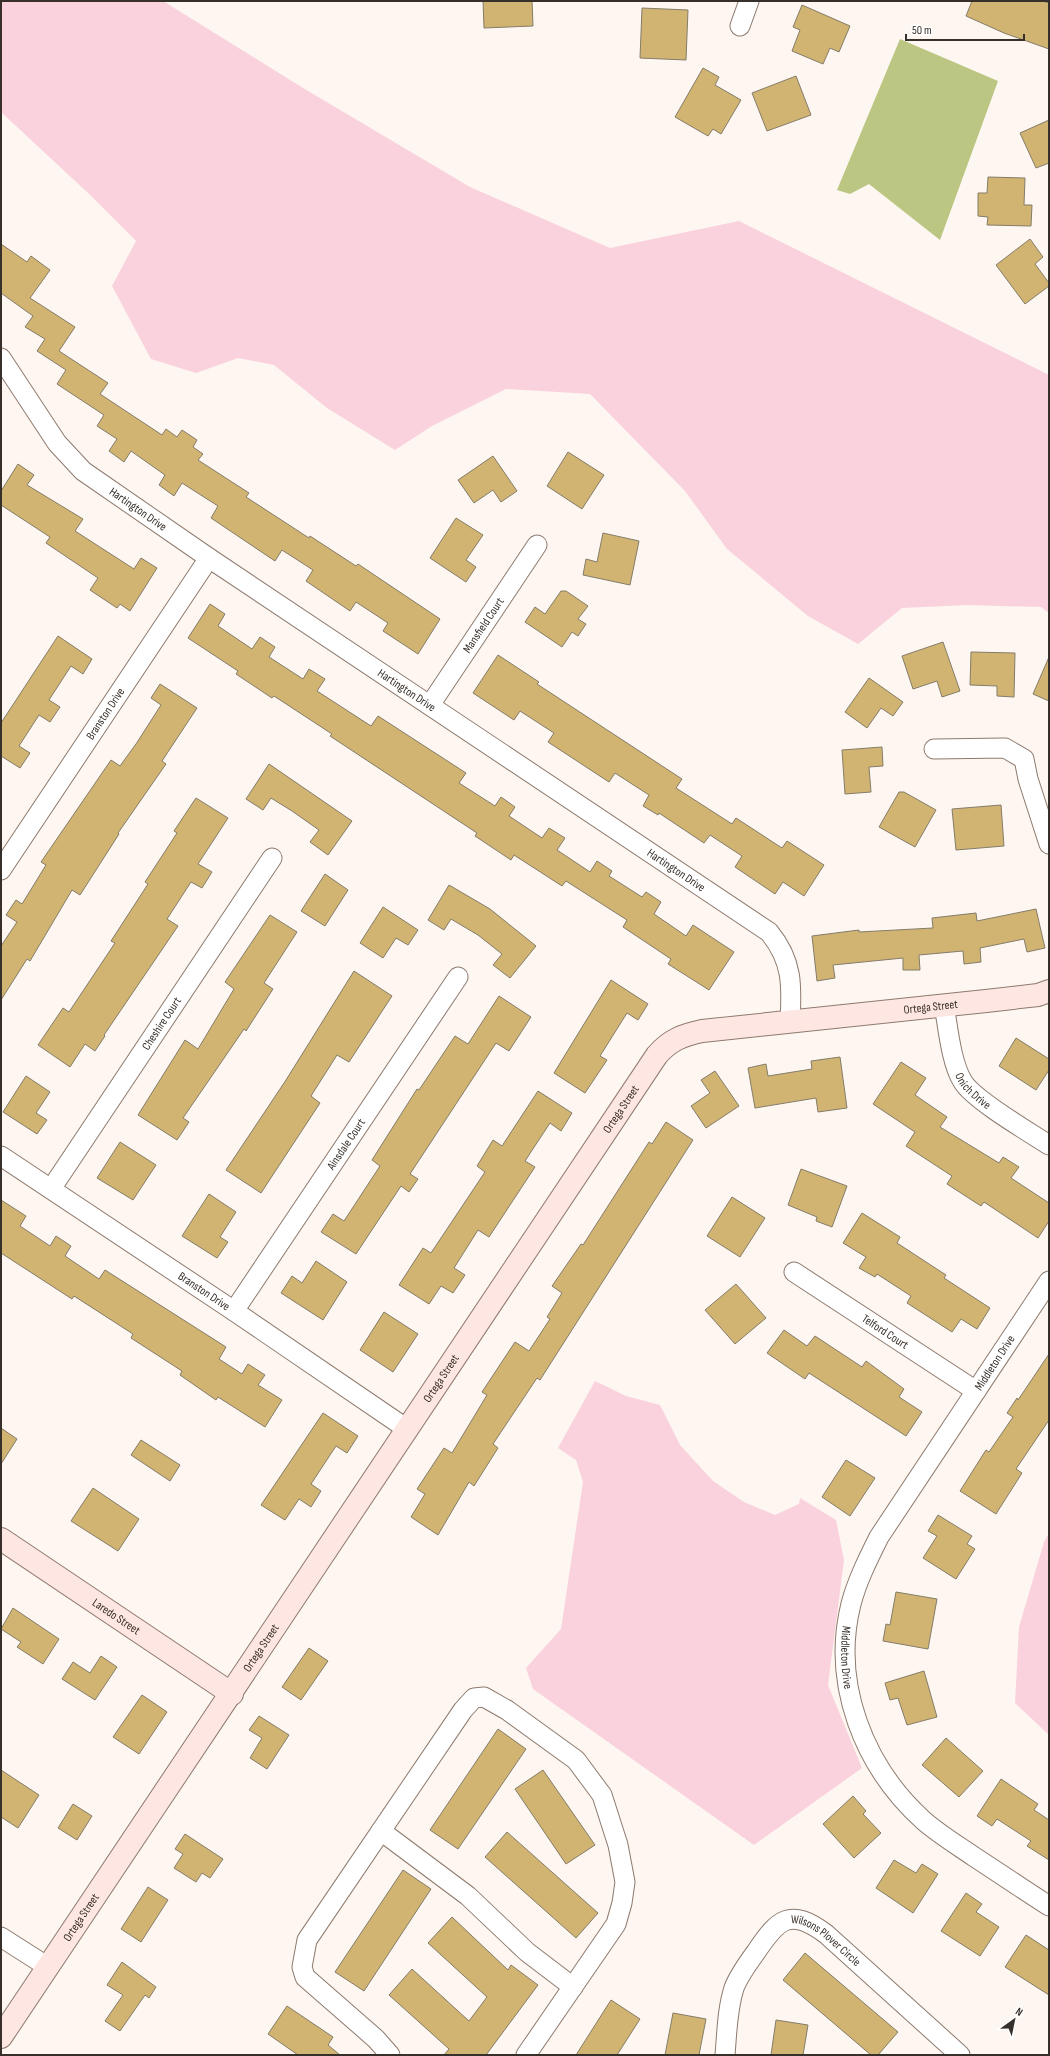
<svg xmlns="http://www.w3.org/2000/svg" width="1050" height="2056" viewBox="0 0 1050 2056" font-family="'Sofia Sans Condensed',sans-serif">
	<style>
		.green { fill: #fad2de }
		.water { fill: #bbc682 }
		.building { fill: #d1b472; stroke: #847c69 }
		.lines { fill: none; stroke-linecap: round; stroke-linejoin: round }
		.street-casing { stroke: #8d7a6e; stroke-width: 21 }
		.secondary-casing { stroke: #8d7a6e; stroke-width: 24 }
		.street { stroke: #fff; stroke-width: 19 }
		.secondary { stroke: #fee6e3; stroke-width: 22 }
		.labels { text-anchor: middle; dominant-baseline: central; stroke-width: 3; stroke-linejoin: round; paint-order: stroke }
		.street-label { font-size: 12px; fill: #372f2a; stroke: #fff }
	</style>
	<rect width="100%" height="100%" fill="#fef6f0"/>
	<path class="green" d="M 1,1 L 163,1 L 303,88 L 470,187 L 610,248 L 739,221 L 1049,375 L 1049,613 L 1041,607 L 967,605 L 902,608 L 858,644 L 808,616 L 727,549 L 685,491 L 590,394 L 506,389 L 432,426 L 395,450 L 327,408 L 274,365 L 238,358 L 196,373 L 151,359 L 112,286 L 136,241 L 88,193 L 1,112 Z
		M 595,1381 L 626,1396 L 660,1405 L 680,1445 L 713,1481 L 744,1502 L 775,1515 L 799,1504 L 800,1498 L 836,1520 L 844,1560 L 828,1685 L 862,1768 L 754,1845 L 533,1689 L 526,1668 L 561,1629 L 583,1482 L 576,1460 L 558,1448 Z
		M 1049,1533 L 1049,1735 L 1015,1703 L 1019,1627 L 1044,1542 Z"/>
	<path class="water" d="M 900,39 L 998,81 L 940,240 L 869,184 L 850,194 L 837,190 Z"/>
	<path class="building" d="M 483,1 L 532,1 L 533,26 L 484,28 Z
		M 972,1 L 1043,1 L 1049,3 L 1049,49 L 1004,33 L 966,16 Z
		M 802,5 L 850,26 L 839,52 L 830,48 L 823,64 L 792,51 L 800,30 L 793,27 Z
		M 642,8 L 688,10 L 686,60 L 640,58 Z
		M 703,68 L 719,77 L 715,85 L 741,100 L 721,134 L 713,129 L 708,136 L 675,117 Z
		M 796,76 L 811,115 L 767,131 L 752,93 Z
		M 1049,120 L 1049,163 L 1036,168 L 1020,133 Z
		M 988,177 L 1025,178 L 1024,205 L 1032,205 L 1031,226 L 987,225 L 988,217 L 978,216 L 978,193 L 987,193 Z
		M 1030,239 L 1043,257 L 1035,264 L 1049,283 L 1049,286 L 1025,304 L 996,265 Z
		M 1,244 L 27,262 L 31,256 L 50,270 L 30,298 L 75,327 L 59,351 L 108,383 L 100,394 L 162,435 L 166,429 L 177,437 L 182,430 L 197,440 L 193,447 L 203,454 L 198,460 L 249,493 L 246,497 L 309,538 L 310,536 L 356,566 L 358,564 L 440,619 L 418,654 L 383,631 L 388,623 L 356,602 L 350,611 L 306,581 L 313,570 L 282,550 L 275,561 L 211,518 L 218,506 L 182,483 L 174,496 L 159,485 L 165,475 L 131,451 L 124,462 L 109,451 L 117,439 L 97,426 L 104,415 L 57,384 L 66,370 L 37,351 L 45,339 L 25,327 L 33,316 L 1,293 Z
		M 568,452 L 604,475 L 582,509 L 547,486 Z
		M 493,456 L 517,491 L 501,502 L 493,490 L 474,503 L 458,480 Z
		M 18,464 L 34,475 L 27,485 L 83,519 L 75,531 L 134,569 L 141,558 L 157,568 L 130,611 L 120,604 L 117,608 L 90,590 L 98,578 L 46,543 L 50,537 L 1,505 L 1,491 Z
		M 456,518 L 483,535 L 466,560 L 476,567 L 466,582 L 430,558 Z
		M 603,533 L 639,541 L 630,585 L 583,575 L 586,559 L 597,562 Z
		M 561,591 L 566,591 L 588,606 L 578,619 L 586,624 L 578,636 L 572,632 L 562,647 L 525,622 L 535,607 L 545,614 Z
		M 210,604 L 225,614 L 218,626 L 252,649 L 260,637 L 275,647 L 269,657 L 303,679 L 309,669 L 325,679 L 317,691 L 371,726 L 378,716 L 466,773 L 459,783 L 495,806 L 501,797 L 515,807 L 509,816 L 542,838 L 549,828 L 565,838 L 557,850 L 590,872 L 597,861 L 612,871 L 609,876 L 642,897 L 646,892 L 661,902 L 654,914 L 686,936 L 693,925 L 734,952 L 709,990 L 668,964 L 671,959 L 623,927 L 627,920 L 566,881 L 562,886 L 514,855 L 511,860 L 475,836 L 477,833 L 330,736 L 332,734 L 274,696 L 272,698 L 236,674 L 238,671 L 188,638 Z
		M 58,636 L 92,659 L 83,674 L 71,666 L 49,700 L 60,707 L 50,722 L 39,715 L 19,746 L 30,753 L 20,768 L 1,756 L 1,723 Z
		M 943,642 L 960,691 L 942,697 L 937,681 L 913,689 L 902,656 Z
		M 971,652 L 1015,653 L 1014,697 L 997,696 L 997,686 L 970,685 Z
		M 498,655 L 539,682 L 537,684 L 682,779 L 676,788 L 732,824 L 736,818 L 782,848 L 787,841 L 824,865 L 804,896 L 783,882 L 775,894 L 735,867 L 742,856 L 710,835 L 704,843 L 659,813 L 658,815 L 643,806 L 649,795 L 615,773 L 609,782 L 548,742 L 554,733 L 520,711 L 514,720 L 473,693 Z
		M 1049,657 L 1049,701 L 1033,694 Z
		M 869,678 L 903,702 L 893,716 L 881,708 L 867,728 L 845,712 Z
		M 160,684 L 197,708 L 162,761 L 166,764 L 118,833 L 119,834 L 80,895 L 72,890 L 30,961 L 27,959 L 1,1000 L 1,946 L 17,922 L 6,915 L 16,900 L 22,904 L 46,865 L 41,862 L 111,760 L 120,766 L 136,744 L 161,705 L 151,698 Z
		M 882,747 L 883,766 L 869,767 L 871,792 L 845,794 L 842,750 Z
		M 269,764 L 352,821 L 328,855 L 310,842 L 319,830 L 292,811 L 271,798 L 263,810 L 246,799 Z
		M 899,792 L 904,792 L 936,810 L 915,847 L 879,827 Z
		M 196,798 L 228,818 L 198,864 L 212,872 L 202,888 L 191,882 L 167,919 L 178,926 L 104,1035 L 105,1036 L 95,1051 L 85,1044 L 70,1067 L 38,1045 L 63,1008 L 69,1012 L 115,943 L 111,941 L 148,884 L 145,882 L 177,833 L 174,831 Z
		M 1001,805 L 1004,846 L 956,850 L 952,809 Z
		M 325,874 L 348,890 L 325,926 L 301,911 Z
		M 449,885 L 490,909 L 536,946 L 510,978 L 493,965 L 502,954 L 478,935 L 451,919 L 444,930 L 428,920 Z
		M 383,907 L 418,930 L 408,945 L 396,938 L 383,958 L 360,943 Z
		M 1036,909 L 1045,948 L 1027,952 L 1024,939 L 980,948 L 981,962 L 964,964 L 963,951 L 919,955 L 920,970 L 903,970 L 903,958 L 833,965 L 835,978 L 817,981 L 812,936 L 859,930 L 859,932 L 933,928 L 932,918 L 976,913 L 977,921 Z
		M 270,915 L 297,932 L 264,983 L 273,989 L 246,1031 L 244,1029 L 183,1118 L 189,1122 L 177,1140 L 138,1115 L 185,1040 L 198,1049 L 234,989 L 225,982 Z
		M 354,971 L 392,996 L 349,1062 L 337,1055 L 311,1096 L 320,1103 L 261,1193 L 226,1170 L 286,1080 Z
		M 611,980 L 648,1004 L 638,1020 L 627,1013 L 600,1056 L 607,1060 L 585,1093 L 554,1073 Z
		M 499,996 L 531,1017 L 509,1051 L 496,1043 L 410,1174 L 418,1179 L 409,1192 L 401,1186 L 356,1254 L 321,1232 L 333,1214 L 344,1221 L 380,1166 L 372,1160 L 417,1089 L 419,1090 L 455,1036 L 468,1044 Z
		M 1016,1038 L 1049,1059 L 1049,1070 L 1036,1090 L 999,1066 Z
		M 840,1057 L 847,1108 L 818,1112 L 816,1098 L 755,1108 L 748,1068 L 766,1064 L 768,1076 L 812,1069 L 811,1061 Z
		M 901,1062 L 926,1078 L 915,1095 L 947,1117 L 940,1127 L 999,1163 L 1003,1157 L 1019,1167 L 1011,1178 L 1049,1203 L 1049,1221 L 1038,1238 L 984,1202 L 981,1206 L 947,1184 L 952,1176 L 906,1146 L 915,1132 L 873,1104 Z
		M 715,1071 L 739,1106 L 706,1128 L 691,1106 L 710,1093 L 701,1080 Z
		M 26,1076 L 50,1092 L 36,1113 L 47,1120 L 37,1134 L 3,1112 Z
		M 538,1091 L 572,1113 L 561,1131 L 550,1123 L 525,1161 L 535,1167 L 489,1237 L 478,1230 L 454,1268 L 465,1275 L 453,1293 L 441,1286 L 429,1304 L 399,1285 L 423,1248 L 431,1253 L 485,1172 L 477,1166 L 493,1140 L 502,1146 Z
		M 666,1122 L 693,1140 L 540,1380 L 537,1378 L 493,1444 L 498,1448 L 474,1486 L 469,1482 L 438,1535 L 411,1517 L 425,1494 L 417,1489 L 444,1448 L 452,1453 L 487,1395 L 482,1392 L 515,1342 L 529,1351 L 550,1319 L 547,1317 L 562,1293 L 552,1286 L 581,1244 L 583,1245 L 649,1142 L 652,1144 Z
		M 120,1142 L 156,1165 L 133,1200 L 97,1178 Z
		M 801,1169 L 847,1186 L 832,1227 L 816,1221 L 817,1217 L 788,1205 Z
		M 209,1194 L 236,1212 L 220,1237 L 228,1242 L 217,1258 L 182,1236 Z
		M 732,1197 L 765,1218 L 740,1257 L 707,1236 Z
		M 1,1200 L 26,1216 L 20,1226 L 50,1246 L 56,1236 L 71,1246 L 65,1256 L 99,1279 L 105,1270 L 226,1347 L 219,1359 L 242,1374 L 248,1364 L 265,1375 L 258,1385 L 282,1400 L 265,1427 L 218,1397 L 216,1400 L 180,1375 L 182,1371 L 131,1338 L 133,1334 L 74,1296 L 72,1299 L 1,1253 Z
		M 862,1213 L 900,1237 L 897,1243 L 946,1275 L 944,1278 L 990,1308 L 977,1329 L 961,1319 L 952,1332 L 907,1303 L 911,1296 L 877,1274 L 875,1277 L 859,1268 L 866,1257 L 843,1243 Z
		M 316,1261 L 347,1282 L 323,1320 L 281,1293 L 292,1276 L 302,1283 Z
		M 736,1284 L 766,1318 L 735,1344 L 705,1310 Z
		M 384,1312 L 418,1334 L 393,1372 L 360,1350 Z
		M 784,1330 L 807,1346 L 815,1336 L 862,1367 L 866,1361 L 904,1389 L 899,1397 L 922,1412 L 906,1436 L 809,1373 L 805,1379 L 767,1353 Z
		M 1049,1354 L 1049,1420 L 1016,1469 L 1022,1473 L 996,1514 L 960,1491 L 986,1450 L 989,1452 L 1013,1417 L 1007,1413 L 1017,1398 L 1018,1400 Z
		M 323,1413 L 358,1436 L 347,1453 L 336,1446 L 311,1484 L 321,1491 L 311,1507 L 299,1499 L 285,1520 L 261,1505 Z
		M 1,1428 L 17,1439 L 1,1464 Z
		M 141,1440 L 180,1465 L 170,1481 L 131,1455 Z
		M 846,1460 L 875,1478 L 850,1516 L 822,1497 Z
		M 93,1488 L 139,1519 L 118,1551 L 71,1521 Z
		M 938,1515 L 972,1536 L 967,1544 L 975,1549 L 956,1579 L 923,1558 L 937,1536 L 928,1531 Z
		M 896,1592 L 937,1599 L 928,1649 L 883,1641 L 886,1624 L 890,1625 Z
		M 13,1608 L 59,1639 L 43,1664 L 17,1647 L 21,1642 L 1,1629 Z
		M 309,1648 L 328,1661 L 301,1700 L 282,1687 Z
		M 101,1656 L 117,1667 L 95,1700 L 62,1679 L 73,1662 L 90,1673 Z
		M 924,1671 L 937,1717 L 907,1725 L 898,1698 L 890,1700 L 885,1683 Z
		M 142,1695 L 167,1712 L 139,1754 L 113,1737 Z
		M 259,1716 L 289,1735 L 267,1769 L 250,1758 L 262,1738 L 249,1730 Z
		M 498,1729 L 526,1749 L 458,1849 L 430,1830 Z
		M 946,1738 L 983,1771 L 959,1797 L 922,1765 Z
		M 1,1770 L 39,1795 L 18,1828 L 1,1817 Z
		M 543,1770 L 595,1845 L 566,1864 L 515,1789 Z
		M 1001,1779 L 1038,1804 L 1034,1810 L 1049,1820 L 1049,1860 L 1027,1846 L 1031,1841 L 997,1819 L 992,1826 L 977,1816 Z
		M 853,1796 L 866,1811 L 863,1814 L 881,1833 L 854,1858 L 823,1824 Z
		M 73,1804 L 92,1816 L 77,1840 L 58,1828 Z
		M 507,1832 L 598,1913 L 576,1938 L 485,1857 Z
		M 185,1834 L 223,1859 L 210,1878 L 202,1873 L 196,1882 L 174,1868 L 183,1854 L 175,1849 Z
		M 894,1860 L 916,1873 L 922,1864 L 938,1874 L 913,1913 L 876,1888 Z
		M 403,1870 L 431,1889 L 364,1991 L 335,1972 Z
		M 148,1887 L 168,1900 L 141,1942 L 121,1929 Z
		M 966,1893 L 982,1904 L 976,1912 L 999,1927 L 980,1956 L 941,1931 Z
		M 452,1917 L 508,1970 L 511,1965 L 538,1985 L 486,2055 L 444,2055 L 449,2049 L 389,1995 L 412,1969 L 469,2021 L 487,1997 L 428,1943 Z
		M 1026,1935 L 1049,1950 L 1049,1995 L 1005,1967 Z
		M 805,1953 L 898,2032 L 878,2055 L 871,2055 L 783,1980 Z
		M 122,1962 L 156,1987 L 149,1998 L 145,1995 L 120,2031 L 105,2021 L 123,1995 L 107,1985 Z
		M 611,2000 L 640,2019 L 617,2055 L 576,2055 Z
		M 287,2006 L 333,2037 L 328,2045 L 340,2055 L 298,2055 L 268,2034 Z
		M 673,2013 L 706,2019 L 699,2055 L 665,2055 Z
		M 776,2020 L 808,2025 L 803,2055 L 771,2055 Z"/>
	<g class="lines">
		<defs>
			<g id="street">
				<path d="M 740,26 L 749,1"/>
				<path id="s1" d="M 1,358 L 57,443 L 83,471 L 209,558 L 769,932 C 793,961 792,986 790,1022"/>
				<path id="s2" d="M 430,705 L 537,545"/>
				<path d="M 934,749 L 1005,748 L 1024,759 L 1028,779 L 1049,844"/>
				<path id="s3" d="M 1,870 L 209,558"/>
				<path id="s4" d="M 944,1005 C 948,1027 951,1063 963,1082 C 974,1100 1029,1132 1049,1145"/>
				<path id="s5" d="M 1,1156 L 234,1311 L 407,1429"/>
				<path id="s6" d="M 51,1189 L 272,858"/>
				<path id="s7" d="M 794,1272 L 976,1391"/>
				<path id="s8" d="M 1049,1281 L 879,1537 C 868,1559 857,1581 851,1604 C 831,1684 864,1767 924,1821 C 939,1834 957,1845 973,1856 C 999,1873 1024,1890 1049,1906"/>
				<path id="s9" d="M 234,1311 L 458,977"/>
				<path d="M 381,1831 L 468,1896 L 527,1952 L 573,1987"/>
				<path d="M 1,1937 L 48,1967"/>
				<path d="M 390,2055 L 376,2039 L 305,1977 L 302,1967 L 307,1940 L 463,1710 L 474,1698 L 484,1697 L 507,1710 L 576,1760 L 602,1795 L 618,1845 L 625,1882 L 622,1903 L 616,1924 L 526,2055"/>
				<path id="s10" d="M 725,2055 C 727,2033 727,2010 734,1988 C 739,1975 748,1963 756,1952 C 778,1919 790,1907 826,1934 L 960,2055"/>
			</g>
			<g id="secondary">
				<path id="s11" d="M 1,1539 L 232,1694"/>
				<path id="s12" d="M 1,2037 L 657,1055 C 670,1040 683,1035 702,1031 L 986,1001 L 1038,995 L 1049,991"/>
			</g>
		</defs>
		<use href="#street" class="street-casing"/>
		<use href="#secondary" class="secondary-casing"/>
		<use href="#street" class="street"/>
		<use href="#secondary" class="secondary"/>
	</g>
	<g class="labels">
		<g class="street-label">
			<text stroke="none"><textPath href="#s1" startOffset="207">Hartington Drive</textPath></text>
			<text stroke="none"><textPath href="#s2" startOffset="96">Mansfield Court</textPath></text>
			<text stroke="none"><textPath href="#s1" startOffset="531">Hartington Drive</textPath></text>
			<text stroke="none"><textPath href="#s3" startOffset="188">Branston Drive</textPath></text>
			<text stroke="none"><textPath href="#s1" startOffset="855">Hartington Drive</textPath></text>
			<text stroke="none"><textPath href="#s12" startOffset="1463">Ortega Street</textPath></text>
			<text stroke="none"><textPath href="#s6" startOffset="199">Cheshire Court</textPath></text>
			<text stroke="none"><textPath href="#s4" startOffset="93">Onich Drive</textPath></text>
			<text stroke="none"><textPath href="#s12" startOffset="1116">Ortega Street</textPath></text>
			<text stroke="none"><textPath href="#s9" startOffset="201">Ainsdale Court</textPath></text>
			<text stroke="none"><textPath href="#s5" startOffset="244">Branston Drive</textPath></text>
			<text stroke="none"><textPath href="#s7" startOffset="109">Telford Court</textPath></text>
			<text transform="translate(995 1363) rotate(-57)">Middleton Drive</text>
			<text stroke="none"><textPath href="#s12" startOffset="792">Ortega Street</textPath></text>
			<text stroke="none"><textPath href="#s11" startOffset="139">Laredo Street</textPath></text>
			<text stroke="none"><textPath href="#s12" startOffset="468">Ortega Street</textPath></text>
			<text stroke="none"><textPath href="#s8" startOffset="434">Middleton Drive</textPath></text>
			<text stroke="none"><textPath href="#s12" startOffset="144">Ortega Street</textPath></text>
			<text stroke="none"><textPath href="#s10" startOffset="201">Wilsons Plover Circle</textPath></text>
		</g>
	</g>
	<rect width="1050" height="2056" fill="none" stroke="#372f2a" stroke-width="4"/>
	<g transform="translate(1014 2020) rotate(33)" stroke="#ffffff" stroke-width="3" paint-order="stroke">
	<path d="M0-3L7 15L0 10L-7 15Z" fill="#372f2a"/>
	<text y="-6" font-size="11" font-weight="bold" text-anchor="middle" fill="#372f2a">N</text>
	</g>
	<path d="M906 34v6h118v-6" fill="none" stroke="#372f2a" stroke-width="2"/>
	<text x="912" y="34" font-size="12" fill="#372f2a" stroke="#ffffff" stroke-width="3" paint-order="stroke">50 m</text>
</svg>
